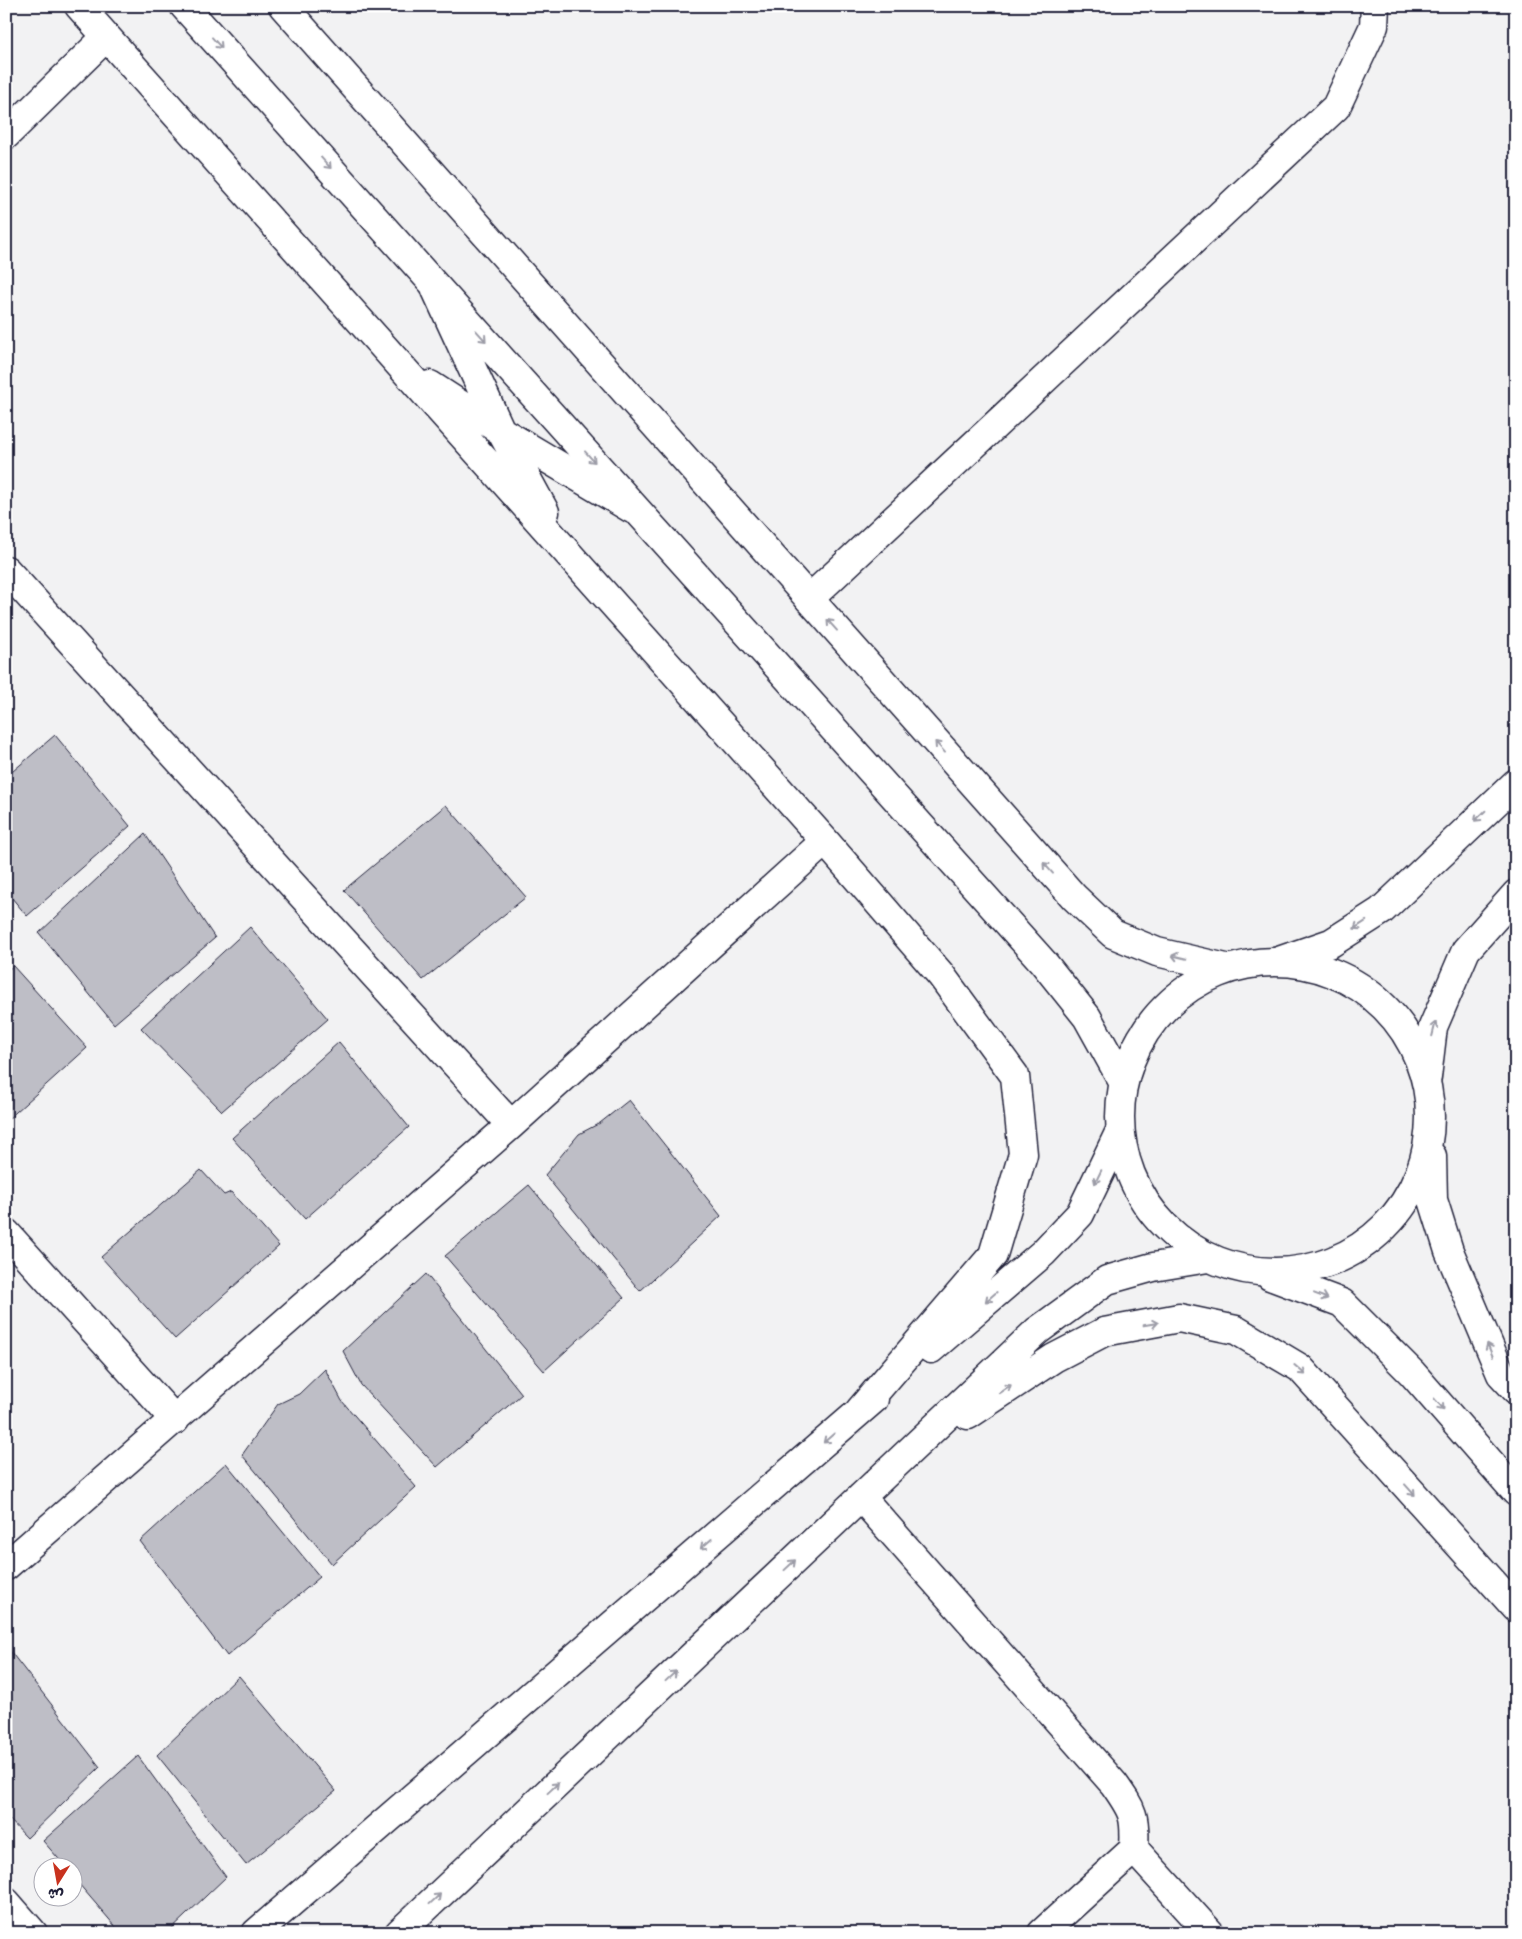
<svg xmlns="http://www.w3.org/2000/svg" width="1522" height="1939" viewBox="0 0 1522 1939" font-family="Mali,'Playpen Sans Arabic',sans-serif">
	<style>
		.building { fill: #bebec6; stroke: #22223b }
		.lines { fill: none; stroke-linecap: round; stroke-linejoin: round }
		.minor-casing { stroke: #22223b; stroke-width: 31 }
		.major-casing { stroke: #22223b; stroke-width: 31 }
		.minor { stroke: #fff; stroke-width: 28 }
		.major { stroke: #fff; stroke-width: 28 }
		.oneway { stroke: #9c9ca7 }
	</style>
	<rect width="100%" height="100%" fill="#f2f2f3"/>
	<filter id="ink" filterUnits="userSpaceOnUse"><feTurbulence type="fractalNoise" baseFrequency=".02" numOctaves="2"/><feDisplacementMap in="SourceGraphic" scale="10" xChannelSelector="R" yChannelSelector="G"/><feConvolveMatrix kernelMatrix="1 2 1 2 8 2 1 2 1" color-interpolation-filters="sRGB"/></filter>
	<g filter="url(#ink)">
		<path class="building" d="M 55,735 L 130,826 L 27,916 L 6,891 L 6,777 Z
			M 446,805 L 526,897 L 423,980 L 344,890 Z
			M 145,834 L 215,938 L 114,1024 L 39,933 Z
			M 250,927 L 328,1019 L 222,1111 L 141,1028 Z
			M 13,966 L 87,1048 L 6,1121 L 6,971 Z
			M 339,1042 L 409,1127 L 305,1219 L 232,1138 Z
			M 629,1100 L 721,1216 L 640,1291 L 545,1175 L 579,1134 L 600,1123 Z
			M 201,1170 L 224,1195 L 231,1192 L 279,1246 L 175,1339 L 101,1257 Z
			M 529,1185 L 624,1298 L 544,1371 L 445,1256 Z
			M 426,1274 L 522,1394 L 437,1467 L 361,1385 L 343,1351 Z
			M 325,1369 L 342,1401 L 416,1487 L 332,1564 L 242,1455 L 278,1404 L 299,1394 Z
			M 226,1463 L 320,1577 L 227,1656 L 140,1541 Z
			M 10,1651 L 100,1767 L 27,1838 L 6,1816 L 6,1653 Z
			M 239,1676 L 336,1791 L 246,1865 L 157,1755 Z
			M 138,1756 L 226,1877 L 167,1933 L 121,1933 L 72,1876 L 72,1866 L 65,1866 L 43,1841 Z"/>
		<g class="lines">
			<defs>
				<path id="minor" d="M 79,6 L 825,841 L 941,975 L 1015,1076 L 1023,1154 L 993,1255 L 860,1410
					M 6,135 L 106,37
					M 436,290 L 501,431 L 545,512
					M 430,385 L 501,431 L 632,509
					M 6,570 L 511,1125
					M 809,599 L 1336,107 L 1374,26 L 1375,6
					M 1279,961 L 1331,943 L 1381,911 L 1516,783
					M 1427,1077 L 1433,1027 L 1466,950 L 1516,894
					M 6,1233 L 175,1420
					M 931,1349 L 1043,1253 L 1080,1214 L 1119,1133
					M 968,1415 L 1054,1358 L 1104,1332 L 1179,1318 L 1236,1330 L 1300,1368 L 1516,1608
					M 861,1497 L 1114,1784 C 1133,1811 1136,1816 1134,1849 L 1210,1933
					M 6,1566 L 511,1125 L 825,841
					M 6,1902 L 33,1933
					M 256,1933 L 874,1399
					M 399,1933 L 1037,1331 L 1107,1280 L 1153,1267 L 1208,1258
					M 1042,1933 L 1134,1849"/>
				<path id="major" d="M 184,6 L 1043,962 L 1087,1017 L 1122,1080
					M 283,6 L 1074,897 L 1113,934 L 1157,952 L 1226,968
					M1120 1117a155 155 0 1 1 310 0a155 155 0 1 1-310 0Z
					M 1432,1156 L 1433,1200 L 1449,1251 L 1501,1374 L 1516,1390
					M 1270,1276 L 1342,1303 L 1412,1373 L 1516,1492"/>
			</defs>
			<use href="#minor" class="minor-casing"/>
			<use href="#major" class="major-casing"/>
			<use href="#minor" class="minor"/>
			<use href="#major" class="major"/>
		</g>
		<defs><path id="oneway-shaft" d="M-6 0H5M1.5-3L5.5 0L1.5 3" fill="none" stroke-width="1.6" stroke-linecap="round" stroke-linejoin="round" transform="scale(1.25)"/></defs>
		<g class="oneway">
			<use href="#oneway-shaft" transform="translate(217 43) rotate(48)"/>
			<use href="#oneway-shaft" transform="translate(326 163) rotate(48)"/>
			<use href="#oneway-shaft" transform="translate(481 336) rotate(48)"/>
			<use href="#oneway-shaft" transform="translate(590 457) rotate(48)"/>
			<use href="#oneway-shaft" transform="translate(832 625) rotate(-132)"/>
			<use href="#oneway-shaft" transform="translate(940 747) rotate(-132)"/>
			<use href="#oneway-shaft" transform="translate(1480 816) rotate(136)"/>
			<use href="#oneway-shaft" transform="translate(1048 868) rotate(-132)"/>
			<use href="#oneway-shaft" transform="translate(1360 925) rotate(147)"/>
			<use href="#oneway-shaft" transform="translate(1179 957) rotate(-167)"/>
			<use href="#oneway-shaft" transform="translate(1434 1029) rotate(-76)"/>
			<use href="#oneway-shaft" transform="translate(1098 1177) rotate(116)"/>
			<use href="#oneway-shaft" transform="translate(1321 1296) rotate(21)"/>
			<use href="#oneway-shaft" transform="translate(991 1297) rotate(139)"/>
			<use href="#oneway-shaft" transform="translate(1151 1324) rotate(-10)"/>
			<use href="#oneway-shaft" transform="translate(1490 1350) rotate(-113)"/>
			<use href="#oneway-shaft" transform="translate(1300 1370) rotate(41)"/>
			<use href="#oneway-shaft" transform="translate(1005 1389) rotate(-34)"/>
			<use href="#oneway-shaft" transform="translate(1439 1404) rotate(49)"/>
			<use href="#oneway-shaft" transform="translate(829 1438) rotate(139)"/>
			<use href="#oneway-shaft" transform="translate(1410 1490) rotate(48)"/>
			<use href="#oneway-shaft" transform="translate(706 1544) rotate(139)"/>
			<use href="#oneway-shaft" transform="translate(790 1565) rotate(-43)"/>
			<use href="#oneway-shaft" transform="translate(671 1676) rotate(-43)"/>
			<use href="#oneway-shaft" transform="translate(553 1788) rotate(-43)"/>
			<use href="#oneway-shaft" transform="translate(435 1899) rotate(-43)"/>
		</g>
	</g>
	<rect width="1522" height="1939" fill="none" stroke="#fff" stroke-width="25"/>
	<rect x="12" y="12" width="1497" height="1914" fill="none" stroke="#22223b" stroke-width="2" filter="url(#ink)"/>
	<g transform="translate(58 1882) rotate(191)"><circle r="24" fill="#ffffff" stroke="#a7a7b1"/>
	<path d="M0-4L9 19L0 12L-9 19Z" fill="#c8321e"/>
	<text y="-8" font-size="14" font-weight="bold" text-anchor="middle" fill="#22223b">ش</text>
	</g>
</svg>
